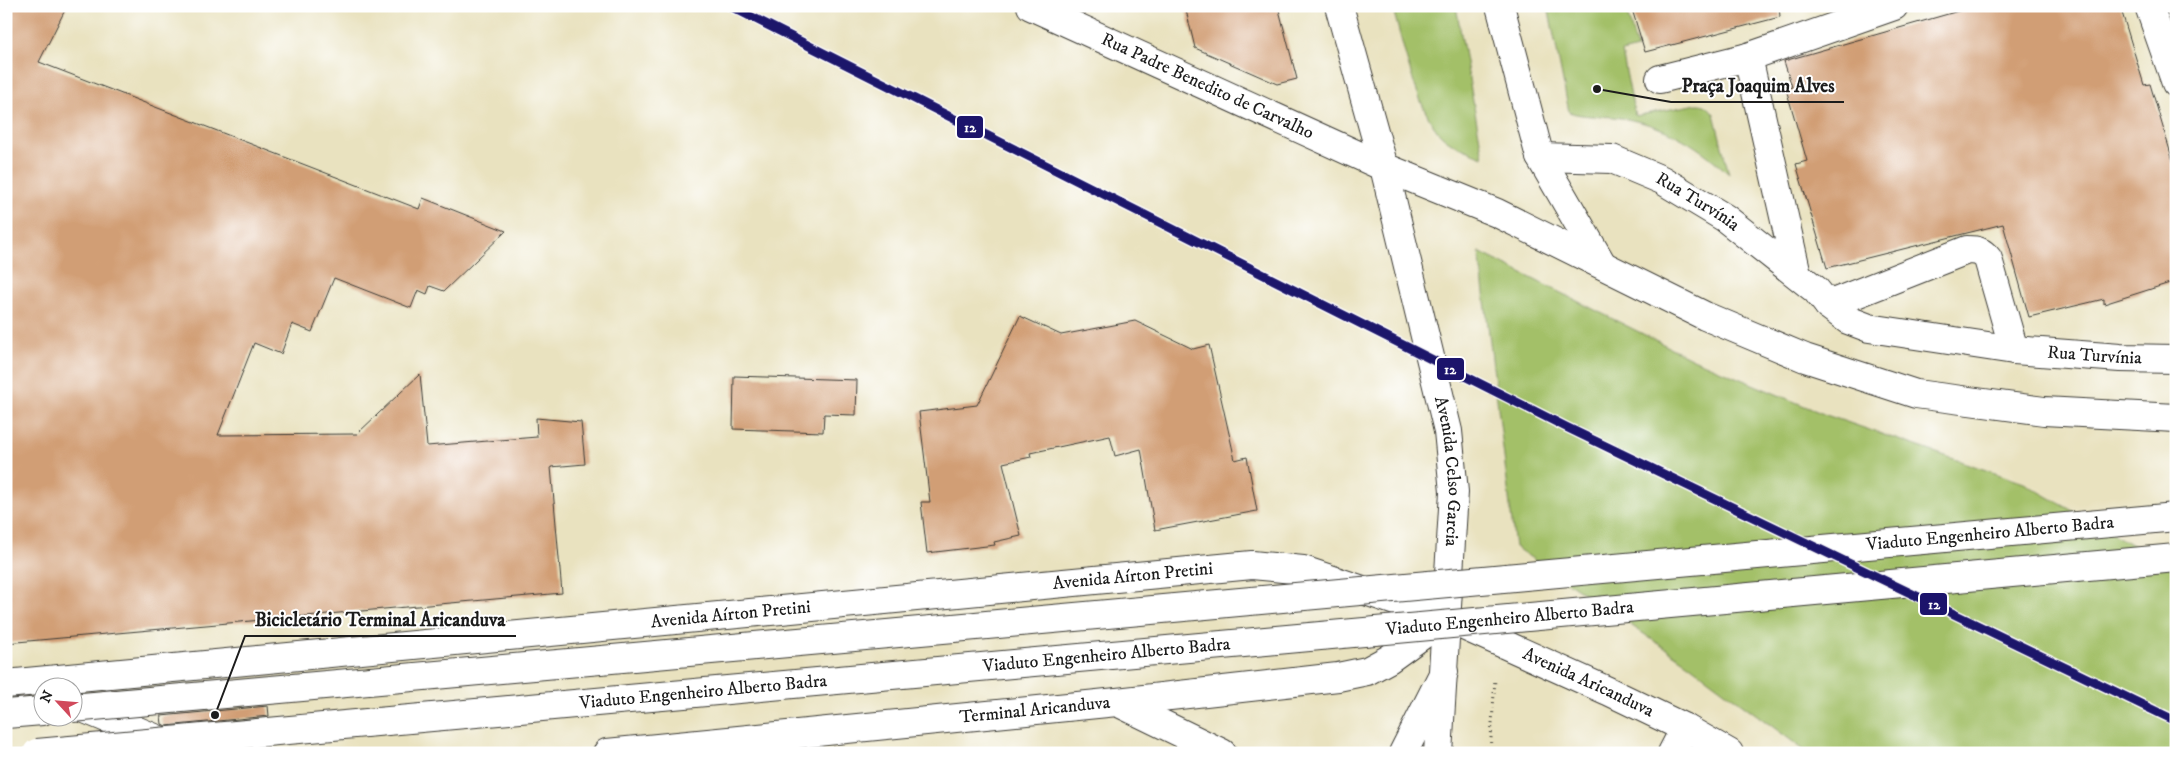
<svg xmlns="http://www.w3.org/2000/svg" width="2182" height="759" viewBox="0 0 2182 759" font-family="'IM FELL DW Pica',serif">
	<style>
		.green { fill: #a3c068; stroke: #606e42 }
		.building { fill: #d19e74 }
		.lines { fill: none; stroke-linecap: round; stroke-linejoin: round }
		.minor-casing { stroke: #3b3a34; stroke-width: 30 }
		.major-casing { stroke: #3b3a34; stroke-width: 30 }
		.highway-casing { stroke: #3b3a34; stroke-width: 30 }
		.path { stroke: #3b3a34; stroke-width: 3; stroke-dasharray: 1 4; stroke-linecap: butt }
		.minor { stroke: #fff; stroke-width: 28 }
		.major { stroke: #fff; stroke-width: 28 }
		.highway { stroke: #fff; stroke-width: 28 }
		.highway-bridge-casing { stroke: #3b3a34; stroke-width: 30; stroke-linecap: butt }
		.highway-bridge { stroke: #fff; stroke-width: 28 }
		.rail-1-casing { stroke: #fff; stroke-width: 12 }
		.rail-1 { stroke: #1c146b; stroke-width: 9 }
		.labels { text-anchor: middle; dominant-baseline: central; stroke-width: 4; stroke-linejoin: round; paint-order: stroke }
		.street-label { font-size: 18px; fill: #1c1c1c; stroke: #fff }
		.leader { fill: none; stroke: #1c1c1c; stroke-width: 2 }
		.callout-dot { fill: #1c1c1c; stroke: #fff; stroke-width: 2 }
		.callout-label { font-size: 19px; text-anchor: middle; font-weight: bold; fill: #1c1c1c; stroke: #fff; stroke-width: 4; stroke-linejoin: round; paint-order: stroke }
		.line-badge { stroke: #fff; stroke-width: 2 }
		.badge-label { font-size: 14px; text-anchor: middle; font-weight: bold; fill: #fff }
	</style>
	<rect width="100%" height="100%" fill="#fff"/>
	<filter id="ink" filterUnits="userSpaceOnUse"><feTurbulence type="fractalNoise" baseFrequency=".02" numOctaves="2"/><feDisplacementMap in="SourceGraphic" scale="10" xChannelSelector="R" yChannelSelector="G"/><feConvolveMatrix kernelMatrix="1 2 1 2 8 2 1 2 1" color-interpolation-filters="sRGB"/></filter>
	<filter id="wash" filterUnits="userSpaceOnUse"><feTurbulence type="fractalNoise" baseFrequency=".0096" numOctaves="4" result="noise"/><feDisplacementMap in="SourceGraphic" scale="20" xChannelSelector="R" yChannelSelector="G"/><feGaussianBlur stdDeviation="1.12" result="paint"/><feColorMatrix in="noise" values="0 0 0 0 0 0 0 0 0 0 0 0 0 0 0 0 0 1.4 0 .05"/><feComposite in="paint" operator="in"/></filter>
	<g filter="url(#wash)">
		<rect width="100%" height="100%" fill="#e9e2bf"/>
		<path class="green" d="M 1392,6 L 1456,6 L 1483,157 C 1469,151 1453,146 1442,136 C 1417,113 1402,39 1392,6 Z
			M 1548,6 L 1625,6 L 1637,48 L 1622,52 L 1635,116 L 1697,104 C 1706,104 1709,107 1714,114 L 1729,174 C 1695,142 1661,123 1614,117 C 1600,116 1583,117 1569,112 Z
			M 1479,252 L 1693,359 L 1826,415 L 2024,483 L 2176,570 L 2176,753 L 1808,753 L 1687,663 L 1515,547 Z"/>
		<g id="blocks">
			<path class="building" d="M 6,6 L 67,6 L 39,62 L 419,209 L 423,198 L 506,231 L 444,291 L 430,286 L 427,294 L 418,290 L 411,308 L 334,278 L 312,332 L 292,324 L 281,354 L 254,343 L 218,435 L 357,434 L 420,374 L 427,446 L 537,437 L 536,418 L 581,422 L 585,464 L 551,467 L 562,593 L 6,643 Z
				M 1185,6 L 1278,6 L 1297,79 L 1277,84 L 1195,48 Z
				M 1631,6 L 1779,6 L 1780,17 L 1645,52 Z
				M 1976,6 L 2120,6 L 2144,85 L 2150,84 L 2176,171 L 2176,281 L 2104,304 L 2104,299 L 2029,317 L 2003,224 L 1827,268 L 1796,164 L 1807,161 L 1786,89 L 1792,87 L 1784,61 Z
				M 1020,316 L 1061,335 L 1135,321 L 1193,349 L 1209,345 L 1235,460 L 1247,457 L 1257,511 L 1155,530 L 1141,449 L 1115,456 L 1110,436 L 1030,453 L 1031,457 L 1003,463 L 1021,536 L 994,542 L 995,545 L 927,553 L 921,502 L 930,502 L 919,412 L 977,405 Z
				M 734,376 L 857,380 L 856,415 L 824,414 L 823,432 L 733,429 Z
				M 268,706 L 269,716 L 166,726 L 162,724 L 161,716 Z"/>
		</g>
	</g>
	<g filter="url(#ink)">
		<use href="#blocks" fill-opacity="0" stroke="#3b3a34" stroke-width="1"/>
		<g class="lines">
			<defs>
				<g id="minor">
					<path id="s1" d="M 1031,6 L 1384,167"/>
					<path d="M 1500,6 L 1540,157 L 1602,264"/>
					<path d="M 2149,6 L 2176,83"/>
					<path d="M 1748,57 L 1797,274"/>
					<path d="M 1660,79 L 1748,57 L 1894,6"/>
					<path id="s2" d="M 1540,157 L 1612,159 L 1662,180 L 1725,218 L 1816,290 L 1828,305 L 1848,320 L 1869,328 L 2014,350 L 2120,358 L 2176,359"/>
					<path d="M 1828,305 L 1967,250 C 1977,250 1982,251 1988,259 L 2014,350"/>
					<path d="M 1117,702 L 1222,753"/>
					<path d="M 75,705 L 191,753"/>
					<path id="s3" d="M 607,753 L 1117,702 L 1338,677 L 1367,671 L 1389,659 L 1443,620"/>
					<path d="M 1403,753 L 1444,672"/>
				</g>
				<g id="major">
					<path id="s4" d="M 1339,6 L 1384,167 L 1448,431 L 1454,492 L 1438,753"/>
					<path id="s5" d="M 6,684 L 1252,565 L 1303,570 L 1446,618 L 1608,691 L 1685,728 L 1729,753"/>
					<path d="M 1672,753 L 1685,728"/>
				</g>
				<path id="highway" d="M 1384,167 L 1497,213 L 1705,316 L 1805,358 L 1916,394 L 2044,411 L 2176,418
					M 6,714 L 42,711"/>
			</defs>
			<use href="#minor" class="minor-casing"/>
			<use href="#major" class="major-casing"/>
			<use href="#highway" class="highway-casing"/>
			<path class="path" d="M 1490,753 L 1495,679"/>
			<use href="#minor" class="minor"/>
			<use href="#major" class="major"/>
			<use href="#highway" class="highway"/>
			<defs>
				<g id="highway-bridge">
					<path id="s6" d="M 72,708 L 2176,517"/>
					<path id="s7" d="M 37,753 L 2176,558"/>
				</g>
			</defs>
			<use href="#highway-bridge" class="highway-bridge-casing"/>
			<use href="#highway-bridge" class="highway-bridge"/>
			<defs>
				<path id="rail-1" d="M 730,6 L 1566,427 L 2176,721"/>
			</defs>
			<use href="#rail-1" class="rail-1-casing"/>
			<use href="#rail-1" class="rail-1"/>
		</g>
	</g>
	<g class="labels">
		<g class="street-label">
			<text stroke="none"><textPath href="#s1" startOffset="194">Rua Padre Benedito de Carvalho</textPath></text>
			<text stroke="none"><textPath href="#s2" startOffset="168">Rua Turvínia</textPath></text>
			<text stroke="none"><textPath href="#s2" startOffset="610">Rua Turvínia</textPath></text>
			<text stroke="none"><textPath href="#s4" startOffset="479">Avenida Celso Garcia</textPath></text>
			<text stroke="none"><textPath href="#s6" startOffset="1926">Viaduto Engenheiro Alberto Badra</textPath></text>
			<text stroke="none"><textPath href="#s5" startOffset="1132">Avenida Aírton Pretini</textPath></text>
			<text stroke="none"><textPath href="#s5" startOffset="728">Avenida Aírton Pretini</textPath></text>
			<text stroke="none"><textPath href="#s7" startOffset="1479">Viaduto Engenheiro Alberto Badra</textPath></text>
			<text stroke="none"><textPath href="#s7" startOffset="1074">Viaduto Engenheiro Alberto Badra</textPath></text>
			<text stroke="none"><textPath href="#s5" startOffset="1610">Avenida Aricanduva</textPath></text>
			<text stroke="none"><textPath href="#s7" startOffset="669">Viaduto Engenheiro Alberto Badra</textPath></text>
			<text stroke="none"><textPath href="#s3" startOffset="430">Terminal Aricanduva</textPath></text>
		</g>
	</g>
	<path class="leader" d="M1597 89L1671 102H1844M215 715L245 636H516"/>
	<g class="callout-dot">
		<circle cx="1597" cy="89" r="5"/>
		<circle cx="215" cy="715" r="5"/>
	</g>
	<g class="callout-label">
		<text x="1758" y="92">Praça Joaquim Alves</text>
		<text x="380" y="626">Bicicletário Terminal Aricanduva</text>
	</g>
	<g class="line-badge">
		<rect x="956" y="115" width="28" height="24" rx="5" fill="#1c146b"/>
		<rect x="1436" y="357" width="29" height="24" rx="5" fill="#1c146b"/>
		<rect x="1919" y="592" width="29" height="24" rx="5" fill="#1c146b"/>
	</g>
	<g class="badge-label">
		<text x="970" y="132">12</text>
		<text x="1450" y="374">12</text>
		<text x="1934" y="609">12</text>
	</g>
	<rect width="2182" height="759" fill="none" stroke="#fff" stroke-width="25"/>
	<g transform="translate(58 702) rotate(296)"><circle r="24" fill="#ffffff" stroke="#a4a4a4"/>
	<path d="M0-4L9 19L0 12L-9 19Z" fill="#d1495b"/>
	<text y="-8" font-size="14" font-weight="bold" text-anchor="middle" fill="#1c1c1c">N</text>
	</g>
</svg>
